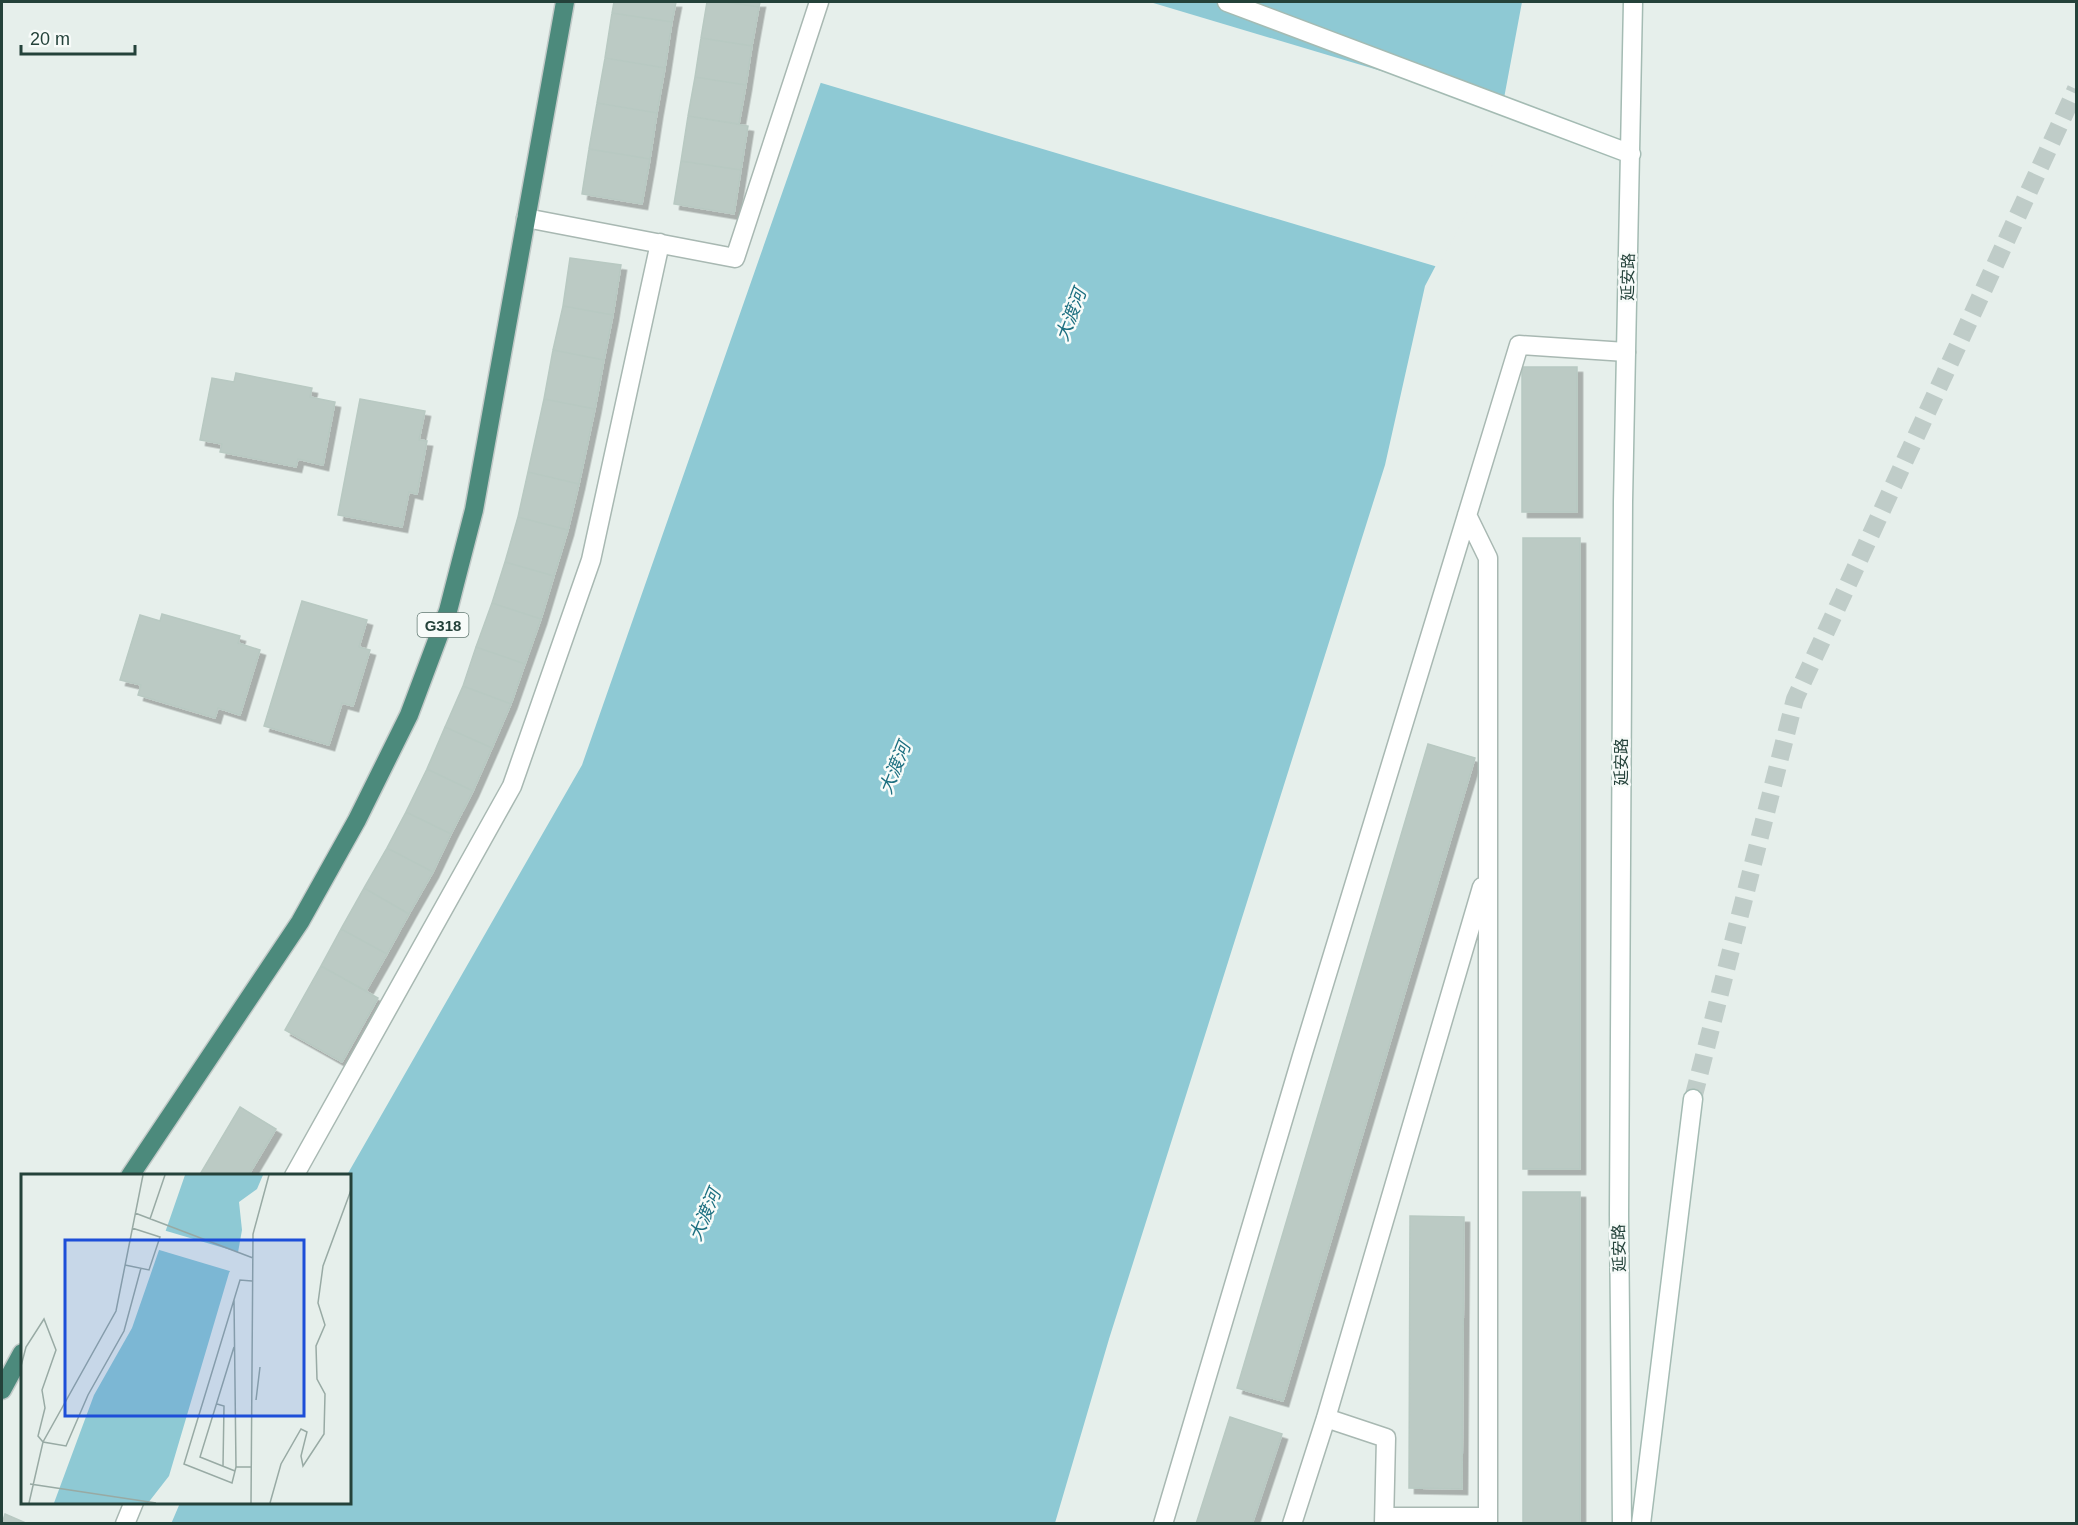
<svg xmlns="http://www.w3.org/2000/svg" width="2078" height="1525" viewBox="0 0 2078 1525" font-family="Arial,'Noto Sans SC',sans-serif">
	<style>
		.water { fill: #8ec9d4 }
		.pier { fill: #e6efeb }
		.building { fill: #bbcac4; stroke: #b8c9c2; stroke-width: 1.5; filter: url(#shadow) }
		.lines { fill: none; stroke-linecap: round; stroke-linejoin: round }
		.secondary-tunnel { stroke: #bfccc8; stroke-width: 18; stroke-dasharray: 18 9; stroke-linecap: butt }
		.service-casing { stroke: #a8b8b2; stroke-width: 21 }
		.secondary-casing { stroke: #a4bbb3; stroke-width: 21 }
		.trunk-casing { stroke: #c2cac8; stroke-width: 21 }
		.service { stroke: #fff; stroke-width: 18 }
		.secondary { stroke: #fff; stroke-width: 18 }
		.trunk { stroke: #4c8a7c; stroke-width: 18 }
		.labels { text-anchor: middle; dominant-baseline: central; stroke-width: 5; stroke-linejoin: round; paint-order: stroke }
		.shield { fill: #f7fbf9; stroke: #637a73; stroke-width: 1.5 }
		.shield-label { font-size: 15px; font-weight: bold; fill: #24423a }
		.street-label { font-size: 16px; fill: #24423a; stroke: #f7fbf9 }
		.water-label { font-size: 18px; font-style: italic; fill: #1c6f80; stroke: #f7fbf9 }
		.inset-road { fill: none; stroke: #98aaa4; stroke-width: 1.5 }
		.view { fill: #1d4ed8; fill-opacity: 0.15; stroke: #1d4ed8; stroke-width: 3 }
		.inset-edge { fill: none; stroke: #24423a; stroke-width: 3 }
	</style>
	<defs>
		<filter id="shadow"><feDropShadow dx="5.5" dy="5.5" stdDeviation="0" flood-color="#0004"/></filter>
	</defs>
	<rect width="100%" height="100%" fill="#e6efeb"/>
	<path class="water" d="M 849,2 L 1522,2 L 1493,157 L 1425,286 L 1385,465 L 1109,1339 L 1055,1523 L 171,1524 L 180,1503 L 350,1502 L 350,1176 L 347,1175 L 582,765 Z"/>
	<path class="pier" d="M 846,2 L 1150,2 L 1505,108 L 1496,158 L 1438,267 L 818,82 Z"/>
	<path class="building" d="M 614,2 L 676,2 L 672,22 L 612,13 Z
		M 707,2 L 725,2 L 759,7 L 752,46 L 701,38 Z
		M 725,2 L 760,2 L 759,7 Z
		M 612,13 L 672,22 L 665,68 L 605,58 Z
		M 701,38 L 752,46 L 746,85 L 695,77 Z
		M 605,58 L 665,68 L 657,113 L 597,103 Z
		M 695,77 L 746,85 L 739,124 L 688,116 Z
		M 597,103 L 657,113 L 650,159 L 589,149 Z
		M 688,116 L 748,126 L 741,170 L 681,161 Z
		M 589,149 L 650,159 L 642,204 L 582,194 Z
		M 681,161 L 741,170 L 734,214 L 674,204 Z
		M 570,258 L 621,265 L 613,315 L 563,306 Z
		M 563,306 L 613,315 L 604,360 L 553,350 Z
		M 553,350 L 604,360 L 595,409 L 544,399 Z
		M 1522,367 L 1577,367 L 1577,512 L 1522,512 Z
		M 236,373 L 312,388 L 310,397 L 335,402 L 323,465 L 298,459 L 296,467 L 220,452 L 222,444 L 200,440 L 212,378 L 234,382 Z
		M 360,399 L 425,411 L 419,440 L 427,441 L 417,494 L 409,492 L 402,527 L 338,515 Z
		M 544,399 L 595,409 L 579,484 L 528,472 Z
		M 528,472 L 579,484 L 568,530 L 518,517 Z
		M 518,517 L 568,530 L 554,576 L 505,562 Z
		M 1523,538 L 1580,538 L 1580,1169 L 1523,1169 Z
		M 505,562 L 554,576 L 541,619 L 492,603 Z
		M 302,601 L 367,620 L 359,647 L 370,650 L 353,706 L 342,703 L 329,745 L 264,726 Z
		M 492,603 L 541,619 L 525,664 L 476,647 Z
		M 162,614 L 240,636 L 238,643 L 260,650 L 240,715 L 218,708 L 215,718 L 138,695 L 141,685 L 120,680 L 140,615 L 160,621 Z
		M 476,647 L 525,664 L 511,704 L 463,686 Z
		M 463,686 L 511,704 L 492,748 L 445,727 Z
		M 445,727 L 492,748 L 473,791 L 427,769 Z
		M 1428,744 L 1475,758 L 1283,1401 L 1237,1388 Z
		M 427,769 L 473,791 L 451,834 L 406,812 Z
		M 406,812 L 451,834 L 433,872 L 387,848 Z
		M 387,848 L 433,872 L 409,914 L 364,888 Z
		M 364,888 L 409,914 L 387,954 L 341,929 Z
		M 341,929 L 387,954 L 366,991 L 321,966 Z
		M 321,966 L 378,998 L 342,1062 L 285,1030 Z
		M 240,1107 L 276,1129 L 248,1176 L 199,1176 Z
		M 1523,1192 L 1580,1192 L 1580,1524 L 1523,1524 Z
		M 1410,1216 L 1464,1217 L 1462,1489 L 1409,1488 Z
		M 1230,1417 L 1282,1434 L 1252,1524 L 1196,1524 Z
		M 5,1514 L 28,1524 L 2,1524 Z"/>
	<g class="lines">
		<path class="secondary-tunnel" d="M 1693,1099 L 1795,699 L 2076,89"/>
		<defs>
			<path id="service" d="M 526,218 L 735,258 L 819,2
				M 1467,515 L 1488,558 L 1488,1524
				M 294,1176 L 512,786 L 591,560 L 660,243
				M 1326,1418 L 1386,1438 L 1384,1524
				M 1385,1517 L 1488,1517
				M 125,1524 L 134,1502
				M 1163,1524 L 1302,1056 L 1519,345 L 1626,352
				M 1292,1524 L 1326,1418 L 1482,887"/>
			<path id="secondary" d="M 1227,2 L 1631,154
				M 1622,1524 L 1619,1215 L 1623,502 L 1633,2
				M 1641,1524 L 1693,1099"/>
			<path id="trunk" d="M 130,1176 L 300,922 L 357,820 L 409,715 L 448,611 L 474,510 L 565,2
				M 2,1390 L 22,1353"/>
		</defs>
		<use href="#service" class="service-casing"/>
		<use href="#secondary" class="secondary-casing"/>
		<use href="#trunk" class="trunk-casing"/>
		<use href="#service" class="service"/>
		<use href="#secondary" class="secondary"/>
		<use href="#trunk" class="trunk"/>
	</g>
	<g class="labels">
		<rect class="shield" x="417.5" y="613" width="51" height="24" rx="4.5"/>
		<g class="shield-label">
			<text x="443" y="625">G318</text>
		</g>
		<g class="street-label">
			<text transform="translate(1628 277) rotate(-89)">延安路</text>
			<text transform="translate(1621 762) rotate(-90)">延安路</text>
			<text transform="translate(1619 1248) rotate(-91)">延安路</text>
		</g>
		<g class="water-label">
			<text transform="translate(1071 315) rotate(-69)">大渡河</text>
			<text transform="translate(895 768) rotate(-68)">大渡河</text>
			<text transform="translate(705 1215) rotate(-67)">大渡河</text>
		</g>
	</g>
	<g transform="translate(21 1174)">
		<rect width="330" height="330" fill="#e6efeb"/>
		<path d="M 164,1 L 242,1 L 236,15 L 218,28 L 221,56 L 216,84 L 208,99 L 148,302 L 127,329 L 33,329 L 73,221 L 111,154 Z" fill="#8ec9d4"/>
		<path d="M 142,56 L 220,79 L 218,86 L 212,98 L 135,75 Z" fill="#e6efeb"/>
		<path class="inset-road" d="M 114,39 L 232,84M 129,45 L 144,1M 104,91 L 128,96 L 139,63 L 111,54M 213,126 L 215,293 L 231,293M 213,173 L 179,283 L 214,297M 0,192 L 5,173 L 23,145 L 35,176 L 21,216 L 24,234 L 17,262 L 22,268 L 45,272 L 67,221 L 103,157 L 120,94M 235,226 L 239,193M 196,230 L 203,232 L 202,292M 215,293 L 211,309 L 163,290 L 219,106 L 231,107M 9,310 L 135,329M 8,329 L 22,268 L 95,137 L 122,1M 230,329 L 232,60 L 248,1M 249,329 L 260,290 L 280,255 L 286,258 L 280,282 L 282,292 L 303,260 L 304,220 L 296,205 L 295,172 L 304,151 L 297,129 L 302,92 L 330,16"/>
		<path class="view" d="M 44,66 L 283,66 L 283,242 L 44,242 Z"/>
		<rect width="330" height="330" class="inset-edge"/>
	</g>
	<rect width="2078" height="1525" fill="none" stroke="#24423a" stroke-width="6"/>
	<path d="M21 45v9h114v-9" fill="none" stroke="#24423a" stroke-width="3"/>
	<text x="30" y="45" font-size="18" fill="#24423a" stroke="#f7fbf9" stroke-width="4.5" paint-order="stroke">20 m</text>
</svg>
